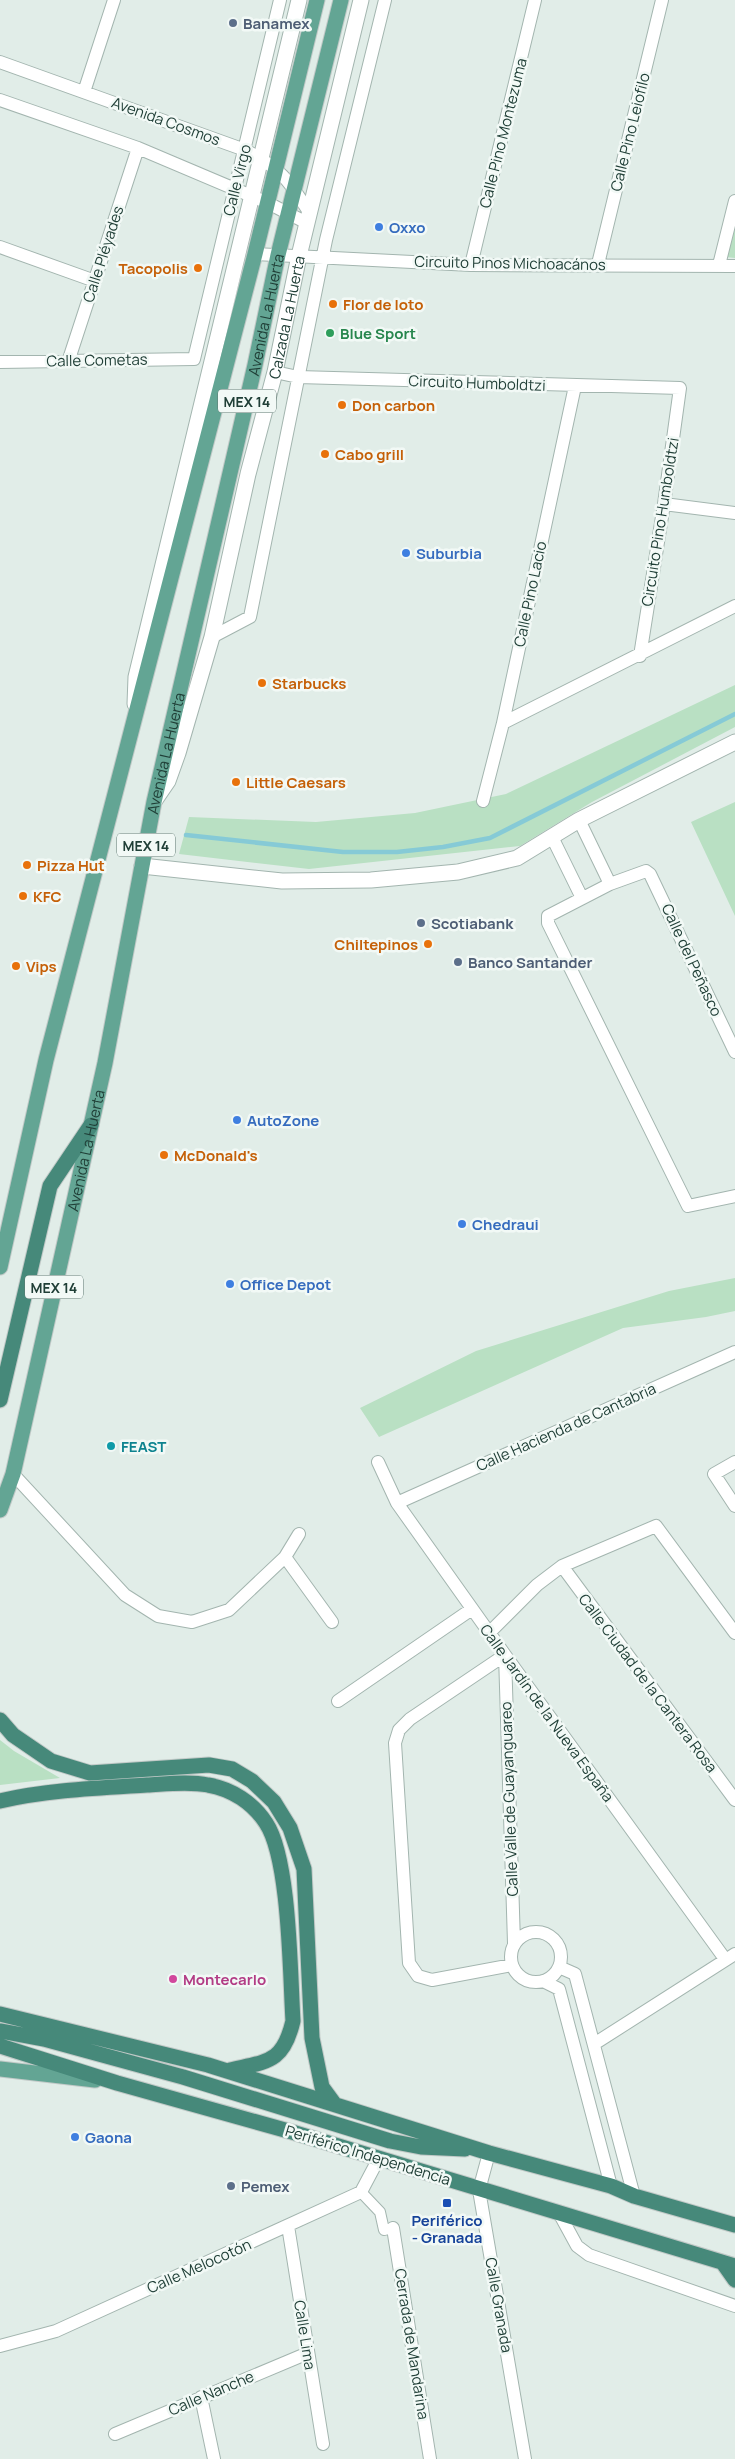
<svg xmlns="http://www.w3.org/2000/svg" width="735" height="2459" viewBox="0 0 735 2459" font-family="Manrope,sans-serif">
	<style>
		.green { fill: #b9e0c3 }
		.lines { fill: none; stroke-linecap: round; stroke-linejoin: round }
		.stream { stroke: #86cad6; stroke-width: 4.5 }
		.pedestrian-casing { stroke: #a3b5af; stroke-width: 12 }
		.minor-casing { stroke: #a3b5af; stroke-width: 14 }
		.tertiary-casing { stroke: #a3b5af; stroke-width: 17 }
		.primary-casing { stroke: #c1c9c7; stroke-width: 17 }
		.trunk-casing { stroke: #c1c9c7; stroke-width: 17 }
		.pedestrian { stroke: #fff; stroke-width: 10 }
		.minor { stroke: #fff; stroke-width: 12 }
		.tertiary { stroke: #fff; stroke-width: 15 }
		.primary { stroke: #63a594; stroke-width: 15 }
		.trunk { stroke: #46897a; stroke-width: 15 }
		.service-dot { fill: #5c6f8a; stroke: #f2f9f6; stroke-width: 2 }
		.shop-dot { fill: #3f7fe0; stroke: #f2f9f6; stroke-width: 2 }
		.food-dot { fill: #e8710a; stroke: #f2f9f6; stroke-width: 2 }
		.leisure-dot { fill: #2e9e5b; stroke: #f2f9f6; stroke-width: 2 }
		.culture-dot { fill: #0f9aa8; stroke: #f2f9f6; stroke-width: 2 }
		.hotel-dot { fill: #d1479c; stroke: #f2f9f6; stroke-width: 2 }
		.transit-dot { fill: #1a4fb4; stroke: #f2f9f6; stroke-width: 2 }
		.labels { text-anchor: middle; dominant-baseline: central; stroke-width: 5; stroke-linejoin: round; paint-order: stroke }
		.shield { fill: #f2f9f6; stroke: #5f7770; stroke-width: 1 }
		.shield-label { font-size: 14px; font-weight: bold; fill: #203f37 }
		.service-label { font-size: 15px; font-weight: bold; fill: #4e5e75; stroke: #f2f9f6; text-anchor: start }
		.street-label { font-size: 15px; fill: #203f37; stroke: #f2f9f6 }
		.shop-label { font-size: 15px; font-weight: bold; fill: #366cbe; stroke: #f2f9f6; text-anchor: start }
		.food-label { font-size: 15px; font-weight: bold; fill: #c56008; stroke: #f2f9f6; text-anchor: start }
		.leisure-label { font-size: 15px; font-weight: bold; fill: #27864d; stroke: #f2f9f6; text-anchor: start }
		.culture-label { font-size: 15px; font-weight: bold; fill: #0d838f; stroke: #f2f9f6; text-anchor: start }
		.hotel-label { font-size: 15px; font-weight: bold; fill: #b23c85; stroke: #f2f9f6; text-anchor: start }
		.transit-label { font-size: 15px; font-weight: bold; fill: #164399; stroke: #f2f9f6 }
	</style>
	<rect width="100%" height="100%" fill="#e1ede8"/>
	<path class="green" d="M 735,217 L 735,258 L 725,257 Z
		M 735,685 L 735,727 L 592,802 L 520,846 L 309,869 L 179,854 L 189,817 L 316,822 L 415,813 L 506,794 Z
		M 735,802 L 735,916 L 691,822 Z
		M 735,1278 L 735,1311 L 706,1317 L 623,1328 L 379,1437 L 360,1408 L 476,1351 L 669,1291 Z
		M 0,1740 L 14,1751 L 60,1778 L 0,1785 Z"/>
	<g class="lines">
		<path class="stream" d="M 186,835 L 343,852 L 397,852 L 443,847 L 490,838 L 735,714"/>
		<defs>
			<path id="pedestrian" d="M 361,2192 L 380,2212 L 384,2230 L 393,2228"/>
			<path id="minor" d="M 0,62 L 245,150 C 280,168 288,179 309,212
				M 84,92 L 114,0
				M 0,100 L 138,148 L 268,203 L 307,223
				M 0,247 L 95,281
				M 255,254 L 471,265 L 735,266
				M 598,264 L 662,0
				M 471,265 L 535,0
				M 719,265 L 735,201
				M 69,359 L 138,148
				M 0,362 L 194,359 L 280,0
				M 275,372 L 298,377 L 680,388 L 664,504 L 640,656
				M 664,504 L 735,513
				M 212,637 L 250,617 L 326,240 L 385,0
				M 503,723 L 735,606
				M 483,801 L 503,723 L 575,386
				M 579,820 L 610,884
				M 552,837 L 582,898
				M 735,1052 L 650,874 L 646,871 L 610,884 L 548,916 L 548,923 L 688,1206 L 735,1196
				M 378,1462 L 397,1503 L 505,1655 L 725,1959
				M 735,1462 L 714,1474 L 735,1506
				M 13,1474 L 125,1595 L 158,1616 L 192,1622 L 229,1610 L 285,1557 L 299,1534
				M 397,1503 L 735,1352
				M 285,1557 L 332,1622
				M 562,1566 L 735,1800
				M 489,1633 L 537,1585 L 562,1566 L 656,1526 L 735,1633
				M 505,1655 L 410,1719 L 399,1730 L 395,1743 L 409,1963 L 418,1976 L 432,1980 L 512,1965
				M 505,1655 L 514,1943
				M 338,1701 L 472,1609
				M511 1957a25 25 0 1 1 50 0a25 25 0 1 1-50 0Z
				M 559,1967 L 575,1974 L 634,2196
				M 543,1981 L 559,1989 L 611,2186
				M 594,2044 L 735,1954
				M 489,2153 L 479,2190 L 525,2459
				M 559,2213 L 577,2246 L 589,2255 L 735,2306
				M 288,2226 L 323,2444
				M 393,2228 L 430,2459
				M 0,2346 L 56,2331 L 361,2192 L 379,2158
				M 201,2397 L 214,2459
				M 115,2434 L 308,2353"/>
			<g id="tertiary">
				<path d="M 135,704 L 136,677 L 299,0"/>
				<path id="s1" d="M 155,800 L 168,781 L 178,753 L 212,637 L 248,474 L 275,372 L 299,256 L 361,0"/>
				<path d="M 142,866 L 282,881 L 371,880 L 458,872 L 517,858 L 579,820 L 735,742"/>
			</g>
			<g id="primary">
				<path d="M 0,1267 L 46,1060 L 255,254 L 317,0"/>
				<path id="s2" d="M 0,1510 L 13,1474 L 105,1063 L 154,802 L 255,365 L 278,255 L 341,0"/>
				<path d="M 0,2069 L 95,2080"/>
			</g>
			<path id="trunk" d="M 0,1400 L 50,1186 L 91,1125
				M 0,1720 L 13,1735 L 51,1761 L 90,1773 L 209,1765 L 232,1769 L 252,1781 L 274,1802 L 290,1828 L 304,1869 L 312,2038 L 322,2087 L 333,2102
				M 0,1801 C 47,1790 99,1788 147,1785 C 166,1784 189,1781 208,1785 C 232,1789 253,1803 266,1823 C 290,1859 290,1975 293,2021 C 283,2063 268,2061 230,2070
				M 0,2014 L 208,2065 L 489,2153 L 611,2186 L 634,2196 L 735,2225
				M 0,2031 L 44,2039 L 183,2077 L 390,2141 L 421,2147 L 465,2149
				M 0,2046 L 117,2083 L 292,2132 L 735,2266
				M 723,2263 L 735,2280"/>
		</defs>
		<use href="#pedestrian" class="pedestrian-casing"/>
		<use href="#minor" class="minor-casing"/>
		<use href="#tertiary" class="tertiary-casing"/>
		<use href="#primary" class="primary-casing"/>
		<use href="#trunk" class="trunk-casing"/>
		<use href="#pedestrian" class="pedestrian"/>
		<use href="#minor" class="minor"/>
		<use href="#tertiary" class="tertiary"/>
		<use href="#primary" class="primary"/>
		<use href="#trunk" class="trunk"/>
	</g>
	<g class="service-dot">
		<circle cx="233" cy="23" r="5"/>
		<circle cx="421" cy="923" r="5"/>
		<circle cx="458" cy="962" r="5"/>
		<circle cx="231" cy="2186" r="5"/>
	</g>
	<g class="shop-dot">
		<circle cx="379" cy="227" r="5"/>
		<circle cx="406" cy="553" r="5"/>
		<circle cx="237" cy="1120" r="5"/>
		<circle cx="462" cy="1224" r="5"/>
		<circle cx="230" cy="1284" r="5"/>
		<circle cx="75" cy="2137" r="5"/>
	</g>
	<g class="food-dot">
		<circle cx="198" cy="268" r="5"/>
		<circle cx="333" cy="304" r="5"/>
		<circle cx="342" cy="405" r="5"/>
		<circle cx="325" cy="454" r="5"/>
		<circle cx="262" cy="683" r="5"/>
		<circle cx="236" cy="782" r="5"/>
		<circle cx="27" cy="865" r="5"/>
		<circle cx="23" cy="896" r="5"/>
		<circle cx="428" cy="944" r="5"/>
		<circle cx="16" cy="966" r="5"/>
		<circle cx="164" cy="1155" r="5"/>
	</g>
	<circle class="leisure-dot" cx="330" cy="333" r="5"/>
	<circle class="culture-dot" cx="111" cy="1446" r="5"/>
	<circle class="hotel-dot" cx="173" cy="1979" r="5"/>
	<rect class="transit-dot" x="442" y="2198" width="10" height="10" rx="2.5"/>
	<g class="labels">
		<g class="shield">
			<rect x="218" y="389.5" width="58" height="23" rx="4"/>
			<rect x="117" y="833.5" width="58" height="23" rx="4"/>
			<rect x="25" y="1275.5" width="58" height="23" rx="4"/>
		</g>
		<g class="shield-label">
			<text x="247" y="401">MEX 14</text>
			<text x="146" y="845">MEX 14</text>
			<text x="54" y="1287">MEX 14</text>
		</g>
		<g class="service-label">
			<text x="243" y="23">Banamex</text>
			<text x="431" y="923">Scotiabank</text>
			<text x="468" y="962">Banco Santander</text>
			<text x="241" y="2186">Pemex</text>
		</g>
		<g class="street-label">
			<text transform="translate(166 121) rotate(20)">Avenida Cosmos</text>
			<text transform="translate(630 132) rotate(-76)">Calle Pino Leiofilo</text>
			<text transform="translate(503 133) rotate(-76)">Calle Pino Montezuma</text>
			<text transform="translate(237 180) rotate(-76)">Calle Virgo</text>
			<text transform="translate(103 254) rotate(-72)">Calle Pléyades</text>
			<text transform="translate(510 263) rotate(1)">Circuito Pinos Michoacános</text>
			<text stroke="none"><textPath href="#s2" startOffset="1225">Avenida La Huerta</textPath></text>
			<text stroke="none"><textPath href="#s1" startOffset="502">Calzada La Huerta</textPath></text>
			<text transform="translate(97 360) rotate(-1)">Calle Cometas</text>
			<text transform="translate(477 383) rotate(2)">Circuito Humboldtzi</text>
			<text transform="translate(660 522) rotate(-81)">Circuito Pino Humboldtzi</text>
			<text transform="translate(530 594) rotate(-78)">Calle Pino Lacio</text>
			<text stroke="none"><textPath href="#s2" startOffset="775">Avenida La Huerta</textPath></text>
			<text transform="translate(692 960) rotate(65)">Calle del Peñasco</text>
			<text stroke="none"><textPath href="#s2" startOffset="370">Avenida La Huerta</textPath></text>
			<text transform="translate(566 1427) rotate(-24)">Calle Hacienda de Cantabria</text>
			<text transform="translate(648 1683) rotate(53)">Calle Ciudad de la Cantera Rosa</text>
			<text transform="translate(547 1713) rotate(54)">Calle Jardín de la Nueva España</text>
			<text transform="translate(509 1799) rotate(-92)">Calle Valle de Guayanguareo</text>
			<text transform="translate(368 2155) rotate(17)">Periférico Independencia</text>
			<text transform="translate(199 2266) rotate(-24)">Calle Melocotón</text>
			<text transform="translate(499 2305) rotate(80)">Calle Granada</text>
			<text transform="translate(305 2335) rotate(81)">Calle Lima</text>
			<text transform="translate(412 2344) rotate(81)">Cerrada de Mandarina</text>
			<text transform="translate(211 2393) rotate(-23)">Calle Nanche</text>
		</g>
		<g class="shop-label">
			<text x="389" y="227">Oxxo</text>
			<text x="416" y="553">Suburbia</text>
			<text x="247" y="1120">AutoZone</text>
			<text x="472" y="1224">Chedraui</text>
			<text x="240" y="1284">Office Depot</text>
			<text x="85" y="2137">Gaona</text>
		</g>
		<g class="food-label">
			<text x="188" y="268" text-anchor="end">Tacopolis</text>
			<text x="343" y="304">Flor de loto</text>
			<text x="352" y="405">Don carbon</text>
			<text x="335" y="454">Cabo grill</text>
			<text x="272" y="683">Starbucks</text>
			<text x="246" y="782">Little Caesars</text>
			<text x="37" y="865">Pizza Hut</text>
			<text x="33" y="896">KFC</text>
			<text x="418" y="944" text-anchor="end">Chiltepinos</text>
			<text x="26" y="966">Vips</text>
			<text x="174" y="1155">McDonald's</text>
		</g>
		<g class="leisure-label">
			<text x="340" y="333">Blue Sport</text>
		</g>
		<g class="culture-label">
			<text x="121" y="1446">FEAST</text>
		</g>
		<g class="hotel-label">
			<text x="183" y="1979">Montecarlo</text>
		</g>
		<g class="transit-label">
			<text x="447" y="2220">Periférico<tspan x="447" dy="17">- Granada</tspan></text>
		</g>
	</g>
</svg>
